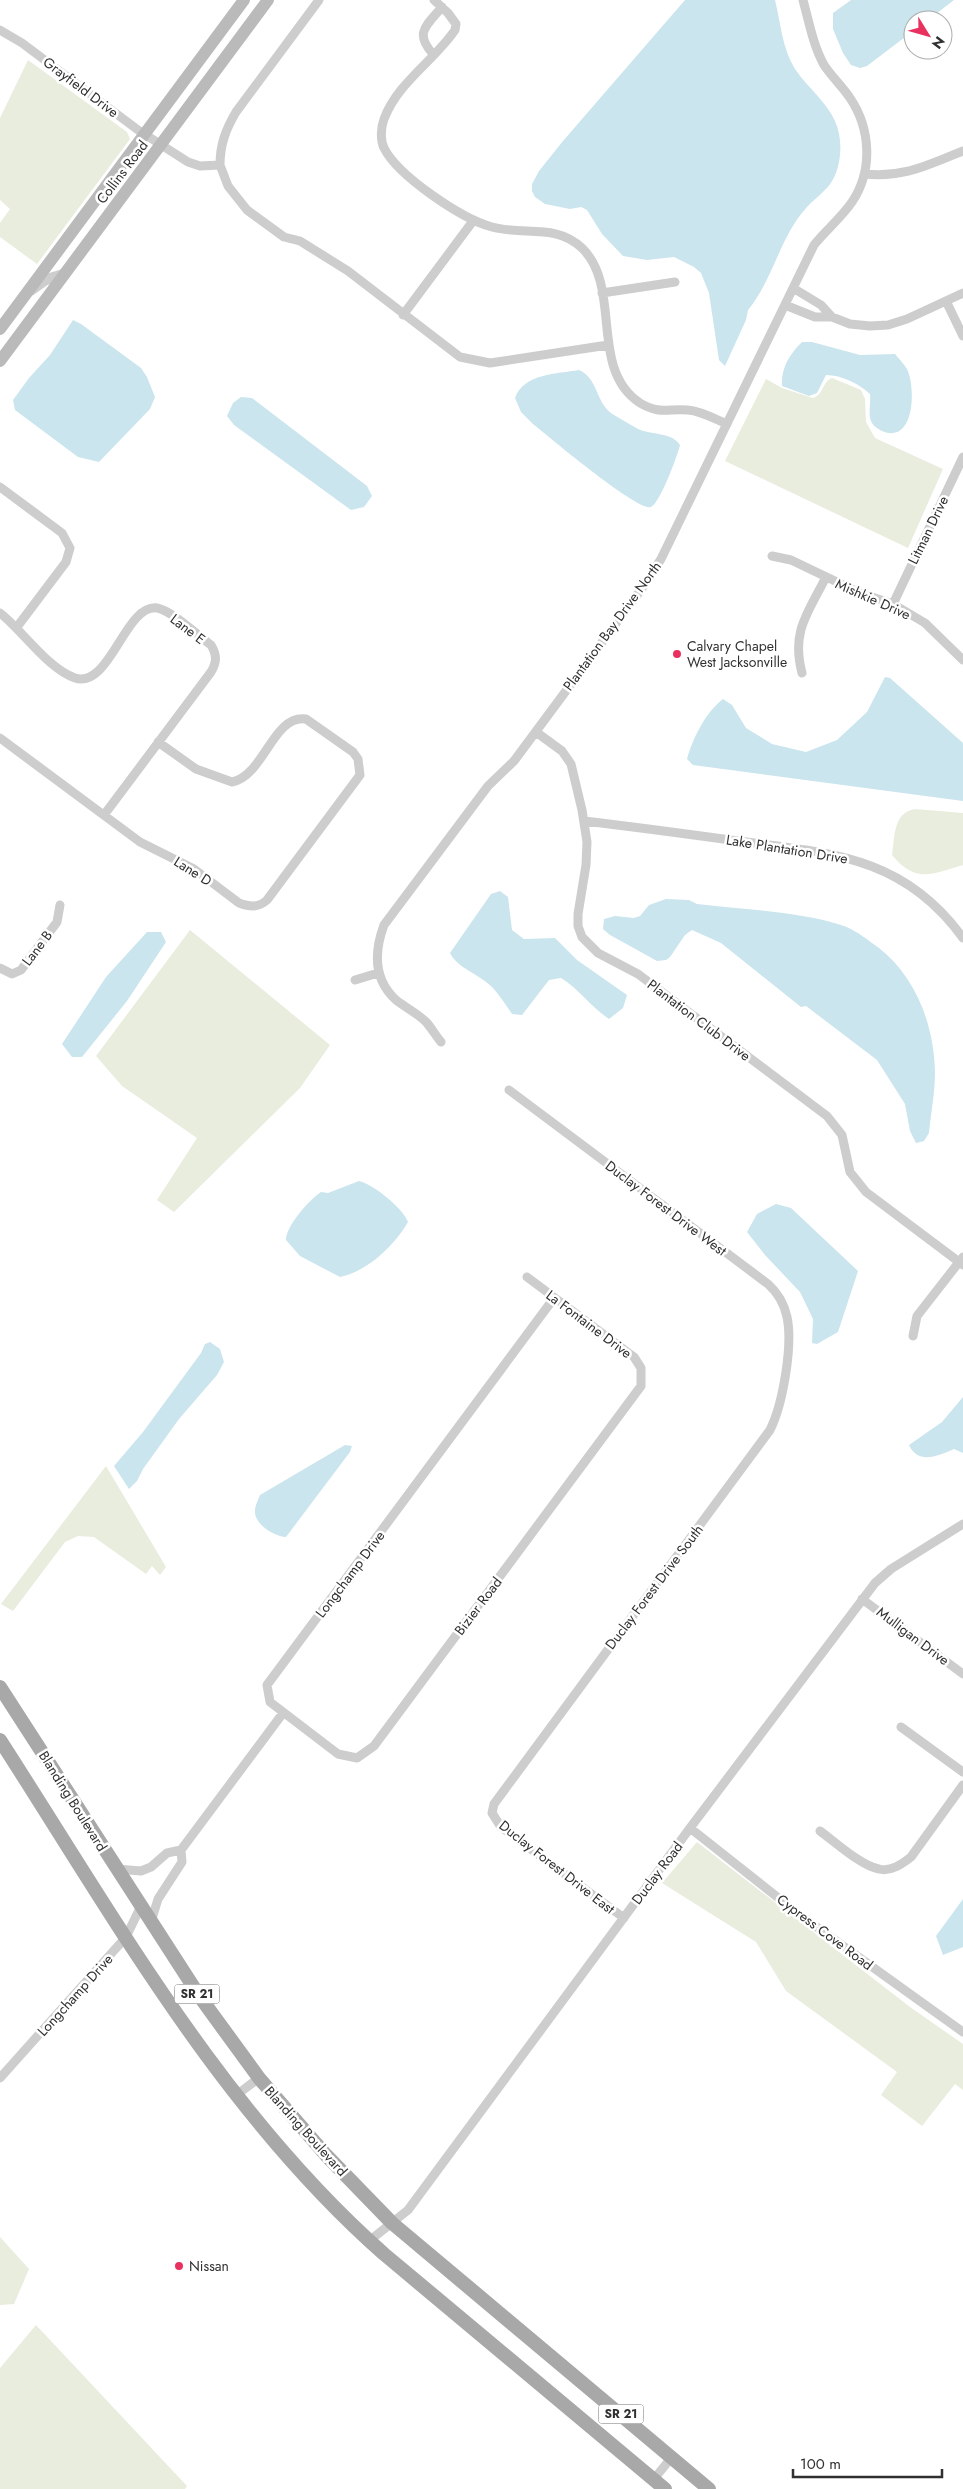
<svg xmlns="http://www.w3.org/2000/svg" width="963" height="2489" viewBox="0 0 963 2489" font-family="Jost,sans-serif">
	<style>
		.green { fill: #e8edde }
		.water { fill: #cae5ed }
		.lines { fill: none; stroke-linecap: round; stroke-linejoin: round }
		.minor { stroke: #cdcdcd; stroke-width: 9 }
		.tertiary { stroke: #cdcdcd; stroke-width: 11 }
		.secondary { stroke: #bababa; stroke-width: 12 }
		.primary { stroke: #a8a8a8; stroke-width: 14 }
		.poi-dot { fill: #e8315e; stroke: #fff; stroke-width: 2 }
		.labels { text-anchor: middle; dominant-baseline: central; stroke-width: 5; stroke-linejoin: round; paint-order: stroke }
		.shield { fill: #fff; stroke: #6e6e6e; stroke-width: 1 }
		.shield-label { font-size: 12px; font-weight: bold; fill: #303030 }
		.street-label { font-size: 14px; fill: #303030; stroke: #fff }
		.poi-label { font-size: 14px; fill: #303030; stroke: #fff; text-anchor: start }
	</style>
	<rect width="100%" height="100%" fill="#fff"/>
	<path class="green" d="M 28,60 L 127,132 L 130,139 L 37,264 L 0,237 L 0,223 L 10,209 L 0,200 L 0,118 Z
		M 832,378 L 861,390 L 865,399 L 866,422 L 875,438 L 943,469 L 908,548 L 725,461 L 766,379 L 782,388 L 813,398 C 824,394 822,382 832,378 Z
		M 915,809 L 963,813 L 963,865 C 932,874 916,884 892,855 C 895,836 893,813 915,809 Z
		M 190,930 L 330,1045 L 300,1088 L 174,1212 L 157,1200 L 197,1138 L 122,1086 L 96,1056 Z
		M 106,1466 L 166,1567 L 160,1575 L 152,1566 L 146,1574 L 94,1537 L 78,1536 L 65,1542 L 13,1611 L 1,1604 Z
		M 697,1842 L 910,2007 L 963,2044 L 963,2090 L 955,2084 L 922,2126 L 881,2095 L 897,2072 L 786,1991 L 756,1942 L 662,1883 Z
		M 0,2237 L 29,2269 L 14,2304 L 0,2305 Z
		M 36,2325 L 187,2486 L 185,2489 L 0,2489 L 0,2368 Z"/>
	<path class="water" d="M 685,0 L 775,0 C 781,24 782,48 795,69 C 807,87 826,101 835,121 C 842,137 842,156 836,173 C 830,189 818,195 807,207 C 780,236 773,280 748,310 L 746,320 L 725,366 L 719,360 L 709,293 L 701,273 L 694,267 L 674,257 L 647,260 L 623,256 L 602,234 L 587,210 L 581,207 L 570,209 L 545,204 L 535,197 L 532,191 L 532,184 L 539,171 L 563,141 Z
		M 851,0 L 954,0 L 928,20 L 913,20 L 913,31 L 867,66 L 860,68 L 851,65 L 843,53 L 833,29 L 833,13 Z
		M 73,320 L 81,324 L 141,368 L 147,377 L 155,397 L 150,409 L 99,462 L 78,457 L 15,410 L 13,400 L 29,378 L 50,355 Z
		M 802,342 L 812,342 L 860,355 L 895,354 C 899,359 904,364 907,369 C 916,387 915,445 882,431 C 878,429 873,426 871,421 C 868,415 871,402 870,394 C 859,384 842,375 826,375 L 817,393 L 809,396 L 782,386 C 781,368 789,355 802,342 Z
		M 579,370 C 597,377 596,402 611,413 C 619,418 629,424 638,429 C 651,435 672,432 680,445 C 677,457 660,503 651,507 C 638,512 548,436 533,424 L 521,412 L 515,398 C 524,373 557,374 579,370 Z
		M 241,397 L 252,398 L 367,486 L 372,496 L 364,507 L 351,510 L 234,425 L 227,416 L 233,403 Z
		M 885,677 L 890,678 L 963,743 L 963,801 L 693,765 L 687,759 C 693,738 705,713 723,699 L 732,705 L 746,728 L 772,744 L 806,752 L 837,740 L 867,712 Z
		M 500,891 L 508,897 L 512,930 L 524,939 L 555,938 L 577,960 L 627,995 L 623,1008 L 609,1019 C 591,1007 579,989 561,978 L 549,980 L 522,1015 L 512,1014 C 506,1005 500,996 493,988 C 480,974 458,969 450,953 L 491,894 Z
		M 666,899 L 689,900 L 697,904 C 745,910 798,911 844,926 C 857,931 868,940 879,948 C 916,977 934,1025 935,1072 C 935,1092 931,1113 929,1133 L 924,1141 L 916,1143 L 910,1131 L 905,1104 L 877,1060 L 806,1006 L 801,1007 L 721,943 L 692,930 L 685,935 L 670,957 L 666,960 L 657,961 L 610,935 L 603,929 L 604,919 L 615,916 L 634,918 L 640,916 L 649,905 Z
		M 147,932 L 161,932 L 166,942 L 127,1001 L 82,1057 L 72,1057 L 62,1044 L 106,977 Z
		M 359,1181 C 373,1184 403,1208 408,1222 C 394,1246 368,1271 340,1277 L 300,1256 L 286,1240 C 286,1226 309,1200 321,1192 L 328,1193 Z
		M 776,1204 L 791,1208 L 858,1271 L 838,1332 L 817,1344 L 812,1343 L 813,1319 L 800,1292 L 765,1255 L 747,1232 L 757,1214 Z
		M 210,1342 L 220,1349 L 224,1362 L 217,1375 L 179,1419 L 143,1469 L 137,1481 L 129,1489 L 114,1466 L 143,1432 L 201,1353 L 205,1344 Z
		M 963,1397 L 963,1453 L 954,1449 C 938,1456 918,1465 909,1445 L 942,1422 Z
		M 345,1445 L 352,1446 L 350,1452 L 286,1537 C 275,1537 254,1524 255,1511 C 255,1506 258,1500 260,1495 Z
		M 963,1899 L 963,1947 L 943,1955 L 936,1936 Z"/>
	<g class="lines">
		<path class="minor" d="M 434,0 L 448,13 L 456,24 L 455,30 C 434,61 398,82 384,119 C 381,127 380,140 384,148 C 398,176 462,219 492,227 C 524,236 556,223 582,248 C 623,288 588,369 640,403 C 660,415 668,408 688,410 C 701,411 715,419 727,424
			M 0,30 L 22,43 L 138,130 L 188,162 L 200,166 L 220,165 L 228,186 L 247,210 L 284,237 L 300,241 L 348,271 L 460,357 L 490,363 L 608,345
			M 433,54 C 414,33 426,26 442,7
			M 220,165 C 220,144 226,129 236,112 L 319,0
			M 865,174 C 904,178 927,165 963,151
			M 793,288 L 821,305 L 832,317
			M 602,293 L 675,282
			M 946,301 L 963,336
			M 785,305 L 815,317 L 832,317 L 850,324 L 870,326 L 888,325 L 907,319 L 963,293
			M 403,315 L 473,221
			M 0,487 L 62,533 L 70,548 L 66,562 L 17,627
			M 772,556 L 791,560 L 860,593 L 893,604 L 925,623 L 963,660
			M 893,604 L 963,457
			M 0,613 C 22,630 48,669 75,678 C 110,689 125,604 157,608 C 171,610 199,636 211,645 C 217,655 217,662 211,672 L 104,815
			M 802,673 C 791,631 808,613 826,577
			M 536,732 L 562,751 L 571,764 L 582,810 L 587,842 L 586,865 L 578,914 L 578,926 L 582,937 L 598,953 L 638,974 L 827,1116 L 842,1135 L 850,1172 L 866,1192 L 963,1265
			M 0,738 L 140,842 L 194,869 L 239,903 C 250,907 258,908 267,900 L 360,775 L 358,759 L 353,752 L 306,719 C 273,714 264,776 232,782 L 196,769 L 158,742
			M 584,821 C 635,827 687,834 738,841 C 831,853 904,856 963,938
			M 0,968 L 12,974 L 21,970 L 57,922 L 60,905
			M 355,980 L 378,973
			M 441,1042 C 436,1036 432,1029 427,1023 C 419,1014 406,1008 396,1000 C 373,979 374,952 384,925 L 488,786 L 514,761 L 643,587 L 661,559 L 814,245 C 826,230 841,218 852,202 C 873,171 871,129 850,98 C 842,86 832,77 824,65 C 813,45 809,22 803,0
			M 509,1090 L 768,1284 C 778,1293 784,1303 787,1317 C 793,1345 783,1404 770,1430 L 494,1804 L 492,1813 L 501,1827 L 624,1918
			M 527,1277 L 634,1357 L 641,1368 L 641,1386 L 374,1746 L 357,1758 L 338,1754 L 270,1702 L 267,1685 L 554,1298
			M 913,1336 L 917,1316 L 963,1257
			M 862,1599 L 963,1674
			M 901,1727 L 963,1772
			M 690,1828 L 800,1915 L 963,2032
			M 820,1831 C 834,1841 861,1866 879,1869 C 891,1872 902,1864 911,1857 L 963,1785
			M 117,1869 L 141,1871 L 151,1867 L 167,1853 L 181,1850 L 283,1713
			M 151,1922 L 158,1899 L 182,1862 L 181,1850
			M 0,2078 L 126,1937 L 141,1906
			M 235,2096 L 259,2078
			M 369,2241 L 408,2210 L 690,1828 L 875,1583 L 891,1569 L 963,1524
			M 654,2479 L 671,2458"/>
		<path class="tertiary" d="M 31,290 L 45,280 L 65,274"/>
		<path class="secondary" d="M 0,329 L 244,0
			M 0,361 L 268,0"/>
		<path class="primary" d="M 0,1687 L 200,1997 L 259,2078 L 326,2155 L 392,2223 L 709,2489
			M 0,1740 C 116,1920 222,2111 384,2254 L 665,2489"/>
	</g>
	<g class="poi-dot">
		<circle cx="677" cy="654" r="5"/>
		<circle cx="179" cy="2266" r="5"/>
	</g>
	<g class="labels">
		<g class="shield">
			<rect x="174.5" y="1984.5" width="45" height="19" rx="4"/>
			<rect x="598.5" y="2404.5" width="45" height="19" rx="4"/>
		</g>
		<g class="shield-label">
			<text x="197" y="1994">SR 21</text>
			<text x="621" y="2414">SR 21</text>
		</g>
		<g class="street-label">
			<text transform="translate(81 87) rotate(37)">Grayfield Drive</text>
			<text transform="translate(122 172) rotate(-53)">Collins Road</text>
			<text transform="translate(928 530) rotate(-64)">Litman Drive</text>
			<text transform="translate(873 599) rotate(24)">Mishkie Drive</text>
			<text transform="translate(612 626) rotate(-54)">Plantation Bay Drive North</text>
			<text transform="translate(188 629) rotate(37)">Lane E</text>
			<text transform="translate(787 849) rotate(9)">Lake Plantation Drive</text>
			<text transform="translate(193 871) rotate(32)">Lane D</text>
			<text transform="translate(37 948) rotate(-53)">Lane B</text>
			<text transform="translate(699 1020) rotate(37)">Plantation Club Drive</text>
			<text transform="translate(666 1208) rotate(37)">Duclay Forest Drive West</text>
			<text transform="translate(589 1324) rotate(37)">La Fontaine Drive</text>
			<text transform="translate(350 1574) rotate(-53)">Longchamp Drive</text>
			<text transform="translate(654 1587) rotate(-53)">Duclay Forest Drive South</text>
			<text transform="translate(478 1606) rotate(-53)">Bizier Road</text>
			<text transform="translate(913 1636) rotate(37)">Mulligan Drive</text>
			<text transform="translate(73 1801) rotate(58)">Blanding Boulevard</text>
			<text transform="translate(557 1867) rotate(38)">Duclay Forest Drive East</text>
			<text transform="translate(657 1873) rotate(-53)">Duclay Road</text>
			<text transform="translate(825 1932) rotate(37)">Cypress Cove Road</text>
			<text transform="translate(75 1995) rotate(-48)">Longchamp Drive</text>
			<text transform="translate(306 2131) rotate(48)">Blanding Boulevard</text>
		</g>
		<g class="poi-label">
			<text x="687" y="646">Calvary Chapel<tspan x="687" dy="16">West Jacksonville</tspan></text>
			<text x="189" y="2266">Nissan</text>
		</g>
	</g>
	<g transform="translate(928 35) rotate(127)"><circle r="24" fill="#ffffff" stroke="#acacac"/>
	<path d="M0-4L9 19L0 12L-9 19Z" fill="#e8315e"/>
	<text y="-8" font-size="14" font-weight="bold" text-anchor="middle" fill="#303030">N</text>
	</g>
	<path d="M793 2469v8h149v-8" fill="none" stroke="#303030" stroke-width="2.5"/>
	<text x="800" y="2469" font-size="15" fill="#303030" stroke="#ffffff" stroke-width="4" paint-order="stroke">100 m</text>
</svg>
